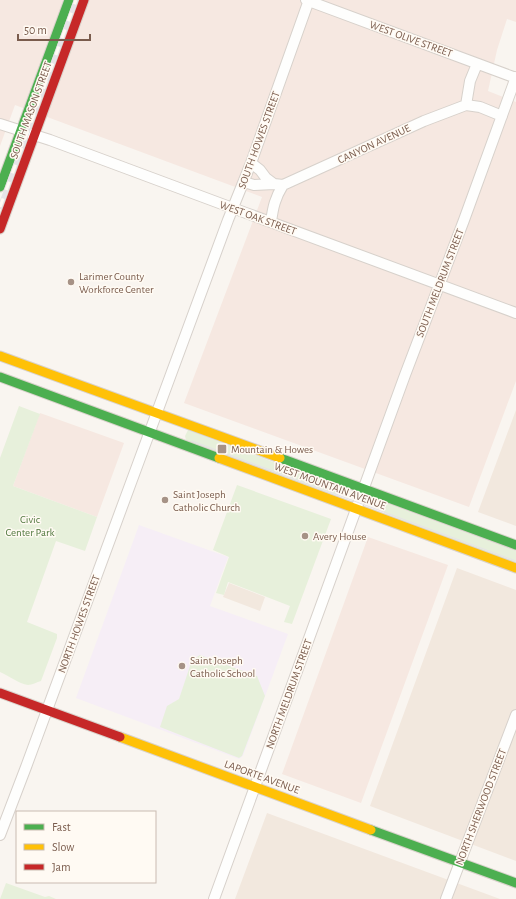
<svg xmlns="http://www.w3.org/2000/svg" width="516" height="899" viewBox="0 0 516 899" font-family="'Alegreya Sans',sans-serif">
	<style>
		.residential { fill: #f2e8de }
		.commercial { fill: #f6e8e1 }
		.education { fill: #f6eef6 }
		.green { fill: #e7f0db }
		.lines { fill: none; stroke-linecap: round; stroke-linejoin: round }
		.street-casing { stroke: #d7d1cb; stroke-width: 12 }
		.fast-casing { stroke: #d9d2cb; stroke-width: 11 }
		.slow-casing { stroke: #d9d2cb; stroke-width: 11 }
		.jam-casing { stroke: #d9d2cb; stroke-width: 11 }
		.street { stroke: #fefefd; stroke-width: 10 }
		.fast { stroke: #4caf50; stroke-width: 9 }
		.slow { stroke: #ffc107; stroke-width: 9 }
		.jam { stroke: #c62828; stroke-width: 9 }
		.tram { stroke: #e6e3e7; stroke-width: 1 }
		.rail-casing { stroke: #e6e3e7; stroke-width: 4.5 }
		.rail { stroke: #fffaf3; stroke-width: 3; stroke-dasharray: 9; stroke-linecap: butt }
		.poi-dot { fill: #a69286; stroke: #fffaf3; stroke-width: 1.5 }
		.labels { text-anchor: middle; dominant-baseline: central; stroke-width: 3; stroke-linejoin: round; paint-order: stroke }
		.street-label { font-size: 11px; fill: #7a5c4d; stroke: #fffaf3 }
		.poi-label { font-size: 11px; fill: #7a5c4d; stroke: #fffaf3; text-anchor: start }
		.park-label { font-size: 11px; fill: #537a41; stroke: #fffaf3 }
	</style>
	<rect width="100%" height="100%" fill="#f9f5f0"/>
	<path class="residential" d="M 516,410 L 516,526 L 478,512 Z
		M 457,568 L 516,590 L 516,861 L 370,806 Z
		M 229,583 L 265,597 L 260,611 L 223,597 Z
		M 267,813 L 500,899 L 235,899 Z"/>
	<path class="commercial" d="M 0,0 L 516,0 L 516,22 L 507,19 L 497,50 L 488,91 L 516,102 L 516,381 L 469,507 L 184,403 L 262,197 L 15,105 L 0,146 Z
		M 40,413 L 124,443 L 97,517 L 13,486 Z
		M 368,537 L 448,565 L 361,803 L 282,774 Z"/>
	<path class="education" d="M 139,525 L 228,557 L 210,606 L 288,634 L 243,756 L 239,759 L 76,698 Z"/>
	<path class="green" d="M 19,406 L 40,414 L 13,486 L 97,517 L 85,551 L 56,541 L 27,622 L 57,634 L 57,638 L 41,681 C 37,682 32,685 28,685 C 19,684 8,675 0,672 L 0,458 Z
		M 188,430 L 340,487 C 341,491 341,492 338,496 L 186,440 L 185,436 Z
		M 237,485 L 331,519 L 292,624 L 284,622 L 290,606 L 228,582 L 224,595 L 216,593 L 229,557 L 213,550 Z
		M 386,503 L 516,551 L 516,563 L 384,513 L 383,509 Z
		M 200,655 L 257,676 L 265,696 L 242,756 L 239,758 L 160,727 L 167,706 L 179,699 L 192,660 Z
		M 6,883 L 45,897 L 49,896 L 56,899 L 0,899 Z"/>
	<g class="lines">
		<defs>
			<path id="street" d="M 306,0 L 516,78
				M 477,64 L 470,81 L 466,105 L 480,107 L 502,116
				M 0,124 L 50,140 L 246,213 L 516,313
				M 251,163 L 260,170 L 266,178 L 274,184
				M 244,182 L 254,185 L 274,184 L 283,185 L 424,121 L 466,105
				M 271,222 C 273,207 275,198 283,185
				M 0,835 L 26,767 L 136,469 L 228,220 L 251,163 L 309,0
				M 214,899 L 405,375 L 464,220 L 516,77
				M 446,899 L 516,715"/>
			<path id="fast" d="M 0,187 L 69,0
				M 0,377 L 219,458
				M 280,458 L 516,545
				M 371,830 L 516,883"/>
			<path id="slow" d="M 0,356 L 280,458
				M 219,458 L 516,568
				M 120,737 L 371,830"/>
			<path id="jam" d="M 0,229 L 84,0
				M 0,693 L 120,737"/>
		</defs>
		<use href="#street" class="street-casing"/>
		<use href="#fast" class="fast-casing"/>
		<use href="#slow" class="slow-casing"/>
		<use href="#jam" class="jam-casing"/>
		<use href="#street" class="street"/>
		<use href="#fast" class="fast"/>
		<use href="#slow" class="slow"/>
		<use href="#jam" class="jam"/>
		<path class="tram" d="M 192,441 L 516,561"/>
		<defs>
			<path id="rail" d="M 0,207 L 76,0"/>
		</defs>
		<use href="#rail" class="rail-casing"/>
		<use href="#rail" class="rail"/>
	</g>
	<g class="poi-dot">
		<circle cx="71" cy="282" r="4"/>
		<rect x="217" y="444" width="10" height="10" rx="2"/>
		<circle cx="165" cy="500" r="4"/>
		<circle cx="305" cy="536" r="4"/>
		<circle cx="182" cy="666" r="4"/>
	</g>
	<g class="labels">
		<g class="street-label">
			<text transform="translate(411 39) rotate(20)">WEST OLIVE STREET</text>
			<text transform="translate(31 110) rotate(-70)">SOUTH MASON STREET</text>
			<text transform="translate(259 140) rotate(-70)">SOUTH HOWES STREET</text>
			<text transform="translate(374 144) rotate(-25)">CANYON AVENUE</text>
			<text transform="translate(258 218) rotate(20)">WEST OAK STREET</text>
			<text transform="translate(440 283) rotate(-69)">SOUTH MELDRUM STREET</text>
			<text transform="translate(330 486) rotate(20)">WEST MOUNTAIN AVENUE</text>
			<text transform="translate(79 624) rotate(-70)">NORTH HOWES STREET</text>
			<text transform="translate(289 694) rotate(-70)">NORTH MELDRUM STREET</text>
			<text transform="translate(262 777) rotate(20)">LAPORTE AVENUE</text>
			<text transform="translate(481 807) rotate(-69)">NORTH SHERWOOD STREET</text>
		</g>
		<g class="poi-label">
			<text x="79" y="276">Larimer County<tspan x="79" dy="13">Workforce Center</tspan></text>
			<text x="231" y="449">Mountain &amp; Howes</text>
			<text x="173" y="494">Saint Joseph<tspan x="173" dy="13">Catholic Church</tspan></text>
			<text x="313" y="536">Avery House</text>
			<text x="190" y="660">Saint Joseph<tspan x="190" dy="13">Catholic School</tspan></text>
		</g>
		<g class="park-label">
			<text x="30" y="519">Civic<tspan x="30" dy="13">Center Park</tspan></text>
		</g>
	</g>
	<rect x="16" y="811" width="140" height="72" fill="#fffaf3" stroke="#cabbb1"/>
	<rect x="24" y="824" width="20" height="6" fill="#4caf50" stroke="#cabbb1"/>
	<text x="52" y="831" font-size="12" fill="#7a5c4d">Fast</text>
	<rect x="24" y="844" width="20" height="6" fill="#ffc107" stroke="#cabbb1"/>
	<text x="52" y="851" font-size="12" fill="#7a5c4d">Slow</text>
	<rect x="24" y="864" width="20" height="6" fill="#c62828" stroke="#cabbb1"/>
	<text x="52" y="871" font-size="12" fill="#7a5c4d">Jam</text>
	<path d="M18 34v6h72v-6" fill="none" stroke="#7a5c4d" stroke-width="2"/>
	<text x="24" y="34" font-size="12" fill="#7a5c4d" stroke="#fffaf3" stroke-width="3" paint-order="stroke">50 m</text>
</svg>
